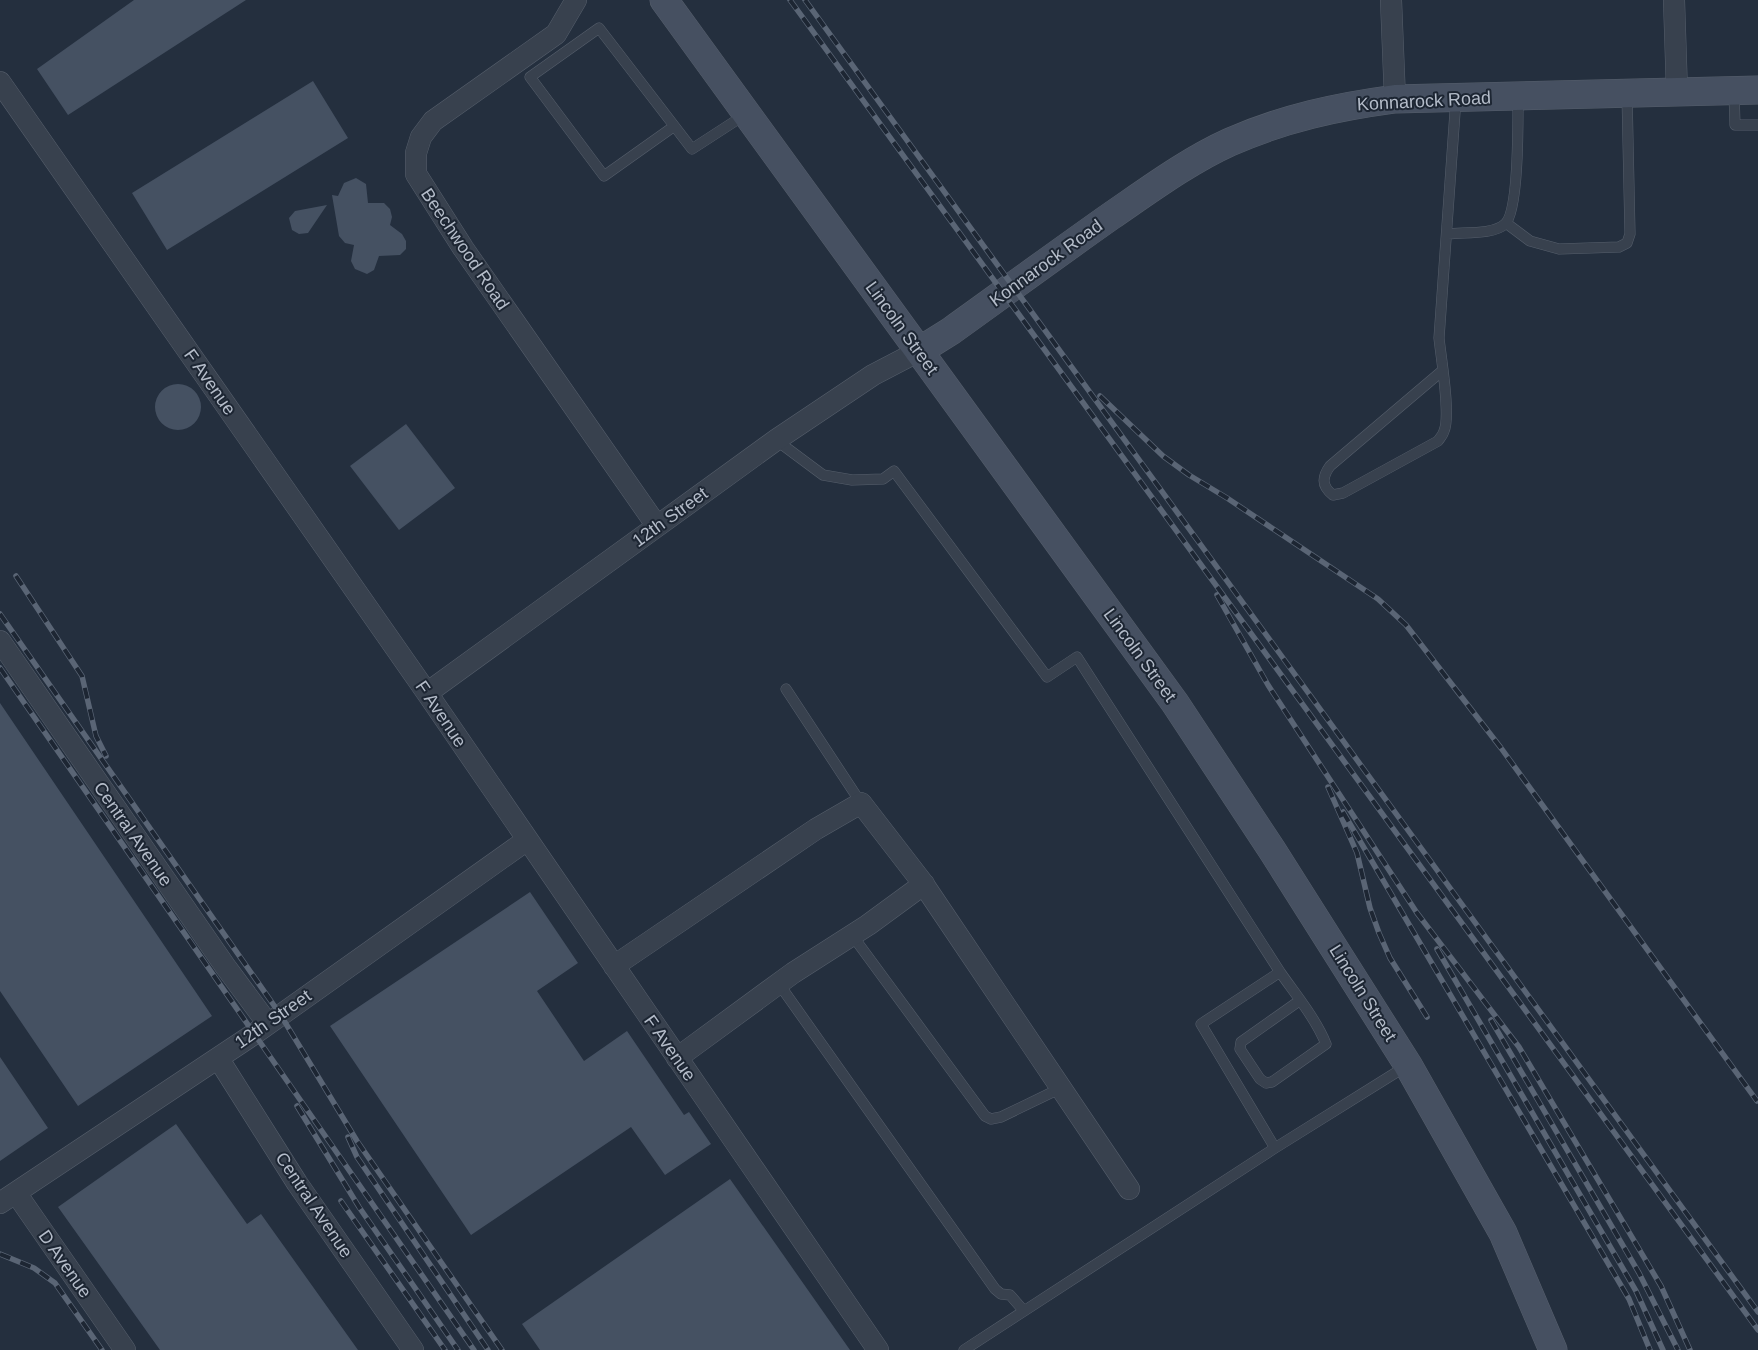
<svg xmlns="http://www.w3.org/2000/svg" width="1758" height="1350" viewBox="0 0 1758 1350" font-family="Helvetica,sans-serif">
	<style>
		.building { fill: #455162 }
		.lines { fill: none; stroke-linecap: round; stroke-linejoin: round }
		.lane-casing { stroke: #565f6c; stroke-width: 11 }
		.street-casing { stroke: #565f6c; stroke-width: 22 }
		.secondary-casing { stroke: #565f6c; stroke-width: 29 }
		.lane { stroke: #38414e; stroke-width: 10 }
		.street { stroke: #38414e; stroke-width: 21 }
		.secondary { stroke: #465061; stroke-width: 28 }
		.rail-casing { stroke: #5a6575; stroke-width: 5.5 }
		.rail { stroke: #1d2633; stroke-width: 4; stroke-dasharray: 11; stroke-linecap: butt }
		.labels { text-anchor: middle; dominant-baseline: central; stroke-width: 4; stroke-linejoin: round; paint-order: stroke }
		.street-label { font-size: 18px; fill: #b4bcc9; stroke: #1d2633 }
	</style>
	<rect width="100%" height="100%" fill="#242f3e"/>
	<path class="building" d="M 134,0 L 246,0 L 68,115 L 37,69 Z
		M 313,81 L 348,138 L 167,250 L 132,193 Z
		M 356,178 L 366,184 L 368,203 L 384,203 L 390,209 L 392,217 L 390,225 L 402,234 L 406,241 L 406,249 L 400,255 L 379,256 L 374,270 L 367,274 L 355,269 L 351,261 L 354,245 L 345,243 L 339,236 L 332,195 L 338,196 L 344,183 Z
		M 327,205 L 308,233 L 299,234 L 292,230 L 289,218 L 295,211 Z
		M155 407a23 23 0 1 1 46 0a23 23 0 1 1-46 0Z
		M 406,424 L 455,488 L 399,530 L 350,466 Z
		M 0,703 L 212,1016 L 78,1106 L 0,991 Z
		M 530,892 L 578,963 L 537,991 L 584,1061 L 627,1031 L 684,1115 L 689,1112 L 711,1144 L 665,1175 L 631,1127 L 471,1235 L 330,1026 Z
		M 0,1057 L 48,1128 L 0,1161 Z
		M 176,1124 L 247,1224 L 261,1214 L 358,1350 L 160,1350 L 58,1207 Z
		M 730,1179 L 850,1350 L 540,1350 L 522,1324 Z"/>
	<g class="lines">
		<defs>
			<path id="lane" d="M 1734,92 L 1735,125 L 1758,125
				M 673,127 L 604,176 L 530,77 L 599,28 L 692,149 L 746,114
				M 1506,223 L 1530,241 L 1559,249 L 1619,247 L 1627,243 L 1630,234 L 1627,94
				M 1448,234 C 1464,232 1493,235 1505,224 C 1519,211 1518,119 1518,97
				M 1442,371 L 1330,466 C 1322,477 1321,486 1333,495 L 1343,493 L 1438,441 C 1440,438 1443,435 1444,431 C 1451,416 1441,358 1439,338 L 1456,98
				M 776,440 L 823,475 L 852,480 L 883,479 L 894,471 L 1047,677 L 1077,657 L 1280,972 L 1201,1024 L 1275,1148
				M 786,689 L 861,803
				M 852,935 L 985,1116 L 991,1119 L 1001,1117 L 1061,1088
				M 1280,972 C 1296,995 1316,1019 1326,1044 L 1272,1082 L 1266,1083 L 1260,1079 L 1240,1049 L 1241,1042 L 1299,1001
				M 779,984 L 995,1289 L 1001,1294 L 1010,1295 L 1024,1311
				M 964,1350 L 1275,1148 L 1408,1065"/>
			<path id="street" d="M 576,0 L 556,34 L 433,121 L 421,137 L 416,153 L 416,174 L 463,248 L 657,526
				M 1391,0 L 1395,99
				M 1674,0 L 1677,92
				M 0,82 L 427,693 L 878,1350
				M 0,641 L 225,966 L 268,1024
				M 427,693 L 776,440 L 873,375 L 919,351
				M 614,966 L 816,829 L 861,803 L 922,882 L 1129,1189
				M 218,1058 L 297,1183 L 413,1350
				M 677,1058 L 793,973 L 868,925 L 924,884
				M 16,1193 L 125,1350
				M 0,1203 L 254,1034 L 527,840"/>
			<path id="secondary" d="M 664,0 L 1175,703 L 1272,850 L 1408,1065 L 1503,1233 L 1553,1350
				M 919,351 L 951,331 C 1004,293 1057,254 1111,216 C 1149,190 1188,161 1230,142 C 1285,118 1336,107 1395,99 L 1758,90"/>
		</defs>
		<use href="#lane" class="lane-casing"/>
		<use href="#street" class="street-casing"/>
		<use href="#secondary" class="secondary-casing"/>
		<use href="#lane" class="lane"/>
		<use href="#street" class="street"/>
		<use href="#secondary" class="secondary"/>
		<defs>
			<path id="rail" d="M 790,0 L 1758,1330
				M 805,0 L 1758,1312
				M 1100,396 L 1163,456 L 1189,475 L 1227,498 L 1378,599 L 1406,625 L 1501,748 L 1757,1101
				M 16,576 L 82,676 L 96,736 L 106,756
				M 1217,595 L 1268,685 L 1417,913 L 1519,1047 L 1661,1286 L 1690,1350
				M 0,614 L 280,1014 L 357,1141 L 502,1350
				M 0,668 L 474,1350
				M 1328,787 L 1357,853 L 1370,908 L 1379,933 L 1390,958 L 1427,1017
				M 1343,812 L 1629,1299 L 1650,1350
				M 1437,949 L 1636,1291 L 1663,1350
				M 1491,1020 L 1639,1273 L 1678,1350
				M 297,1106 L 359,1207 L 458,1350
				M 348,1137 L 357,1157 L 488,1350
				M 341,1201 L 445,1350
				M 0,1254 L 34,1268 L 55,1283 L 102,1350"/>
		</defs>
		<use href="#rail" class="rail-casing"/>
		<use href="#rail" class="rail"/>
	</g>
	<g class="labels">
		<g class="street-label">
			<text transform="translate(1424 101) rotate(-3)">Konnarock Road</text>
			<text transform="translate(465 249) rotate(56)">Beechwood Road</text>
			<text transform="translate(1046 263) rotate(-36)">Konnarock Road</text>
			<text transform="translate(902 328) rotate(54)">Lincoln Street</text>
			<text transform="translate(210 382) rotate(55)">F Avenue</text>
			<text transform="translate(670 517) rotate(-36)">12th Street</text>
			<text transform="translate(1140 655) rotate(54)">Lincoln Street</text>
			<text transform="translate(441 714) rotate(56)">F Avenue</text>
			<text transform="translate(133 834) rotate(55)">Central Avenue</text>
			<text transform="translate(1363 993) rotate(58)">Lincoln Street</text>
			<text transform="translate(273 1019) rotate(-35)">12th Street</text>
			<text transform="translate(670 1048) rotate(55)">F Avenue</text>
			<text transform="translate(314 1205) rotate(56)">Central Avenue</text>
			<text transform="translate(65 1264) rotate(55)">D Avenue</text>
		</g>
	</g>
</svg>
